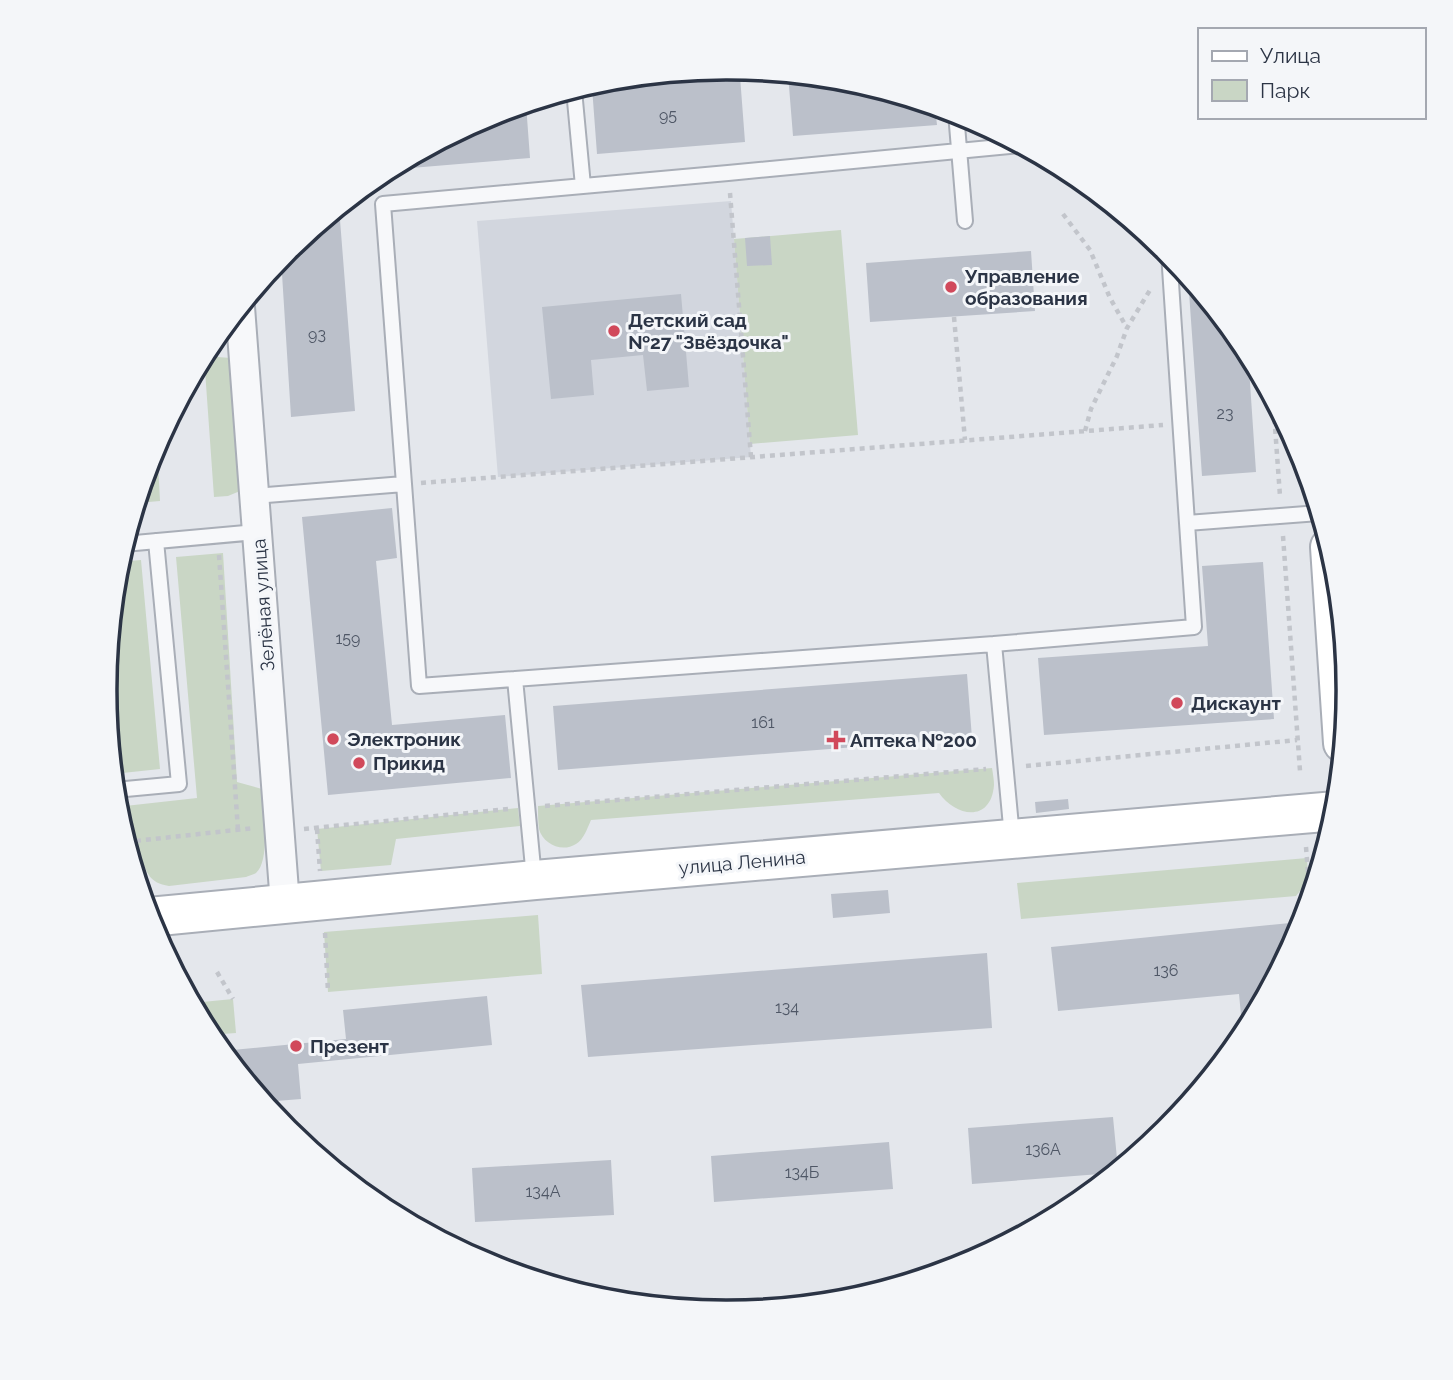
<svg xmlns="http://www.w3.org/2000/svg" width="1453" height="1380" viewBox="0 0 1453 1380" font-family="Raleway,sans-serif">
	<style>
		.built { fill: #d2d6de }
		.green { fill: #c9d6c5 }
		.building { fill: #bbc0ca }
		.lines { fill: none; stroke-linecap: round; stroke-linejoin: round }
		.lane-casing { stroke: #a9aeb7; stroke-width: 18 }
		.street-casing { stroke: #a9aeb7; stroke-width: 32 }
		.secondary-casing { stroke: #a9aeb7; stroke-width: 42 }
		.path { stroke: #c2c5cb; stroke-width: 4.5; stroke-dasharray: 5 5; stroke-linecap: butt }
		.lane { stroke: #f7f8fa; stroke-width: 14 }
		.street { stroke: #f7f8fa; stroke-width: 28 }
		.secondary { stroke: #fff; stroke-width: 38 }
		.poi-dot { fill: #d1495b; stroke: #f4f6f9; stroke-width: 2.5 }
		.labels { text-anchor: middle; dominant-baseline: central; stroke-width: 6; stroke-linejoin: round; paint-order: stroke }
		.number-label { font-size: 16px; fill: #4f5766 }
		.poi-label { font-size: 19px; font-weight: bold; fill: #2b3445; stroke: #f4f6f9; text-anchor: start }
		.street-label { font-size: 19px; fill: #2b3445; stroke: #f4f6f9 }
		.rim { fill: none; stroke: #2b3445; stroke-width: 3.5 }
	</style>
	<rect width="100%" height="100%" fill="#e4e7ec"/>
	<path class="built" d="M 731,201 L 751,457 L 498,477 L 477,221 Z"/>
	<path class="green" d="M 841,230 L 858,435 L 750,444 L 734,239 Z
		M 204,356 L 231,358 L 240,491 L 228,496 L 214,497 Z
		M 158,463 L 160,501 L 137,503 L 149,464 Z
		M 223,553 L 237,782 L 262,789 C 263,808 271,860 256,873 C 254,874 249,876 246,877 L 169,886 C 149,883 147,873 140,855 L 130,856 L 116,807 L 197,798 L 176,557 Z
		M 141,560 L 160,769 L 113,774 L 107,712 L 110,710 C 114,701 112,696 109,687 L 115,680 L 113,671 L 107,664 L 117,568 L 119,562 Z
		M 992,768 C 993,774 994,780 994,785 C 991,823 956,817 939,793 L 591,820 C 587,829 584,839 576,844 C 562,853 543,844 539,829 C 538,822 538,814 538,806 Z
		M 518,808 L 520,826 L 396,839 L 391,865 L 321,871 L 317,829 Z
		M 1307,858 L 1308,881 L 1296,896 L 1021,919 L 1017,883 Z
		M 538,915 L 542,974 L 328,992 L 324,932 Z
		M 233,999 L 236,1033 L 209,1035 L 192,1003 Z"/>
	<path class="building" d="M 788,74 L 848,80 L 935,107 L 937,125 L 793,136 Z
		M 740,76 L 745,142 L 597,154 L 592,87 Z
		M 526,104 L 530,158 L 387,170 L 489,115 Z
		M 339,207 L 355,411 L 291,417 L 281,258 L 287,250 Z
		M 770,236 L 772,265 L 747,266 L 745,238 Z
		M 1031,251 L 1035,311 L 870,322 L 866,263 Z
		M 1188,278 L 1244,345 L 1248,353 L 1256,472 L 1202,476 Z
		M 681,294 L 689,387 L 647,391 L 643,355 L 591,360 L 594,395 L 551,399 L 542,307 Z
		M 392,508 L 397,558 L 376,561 L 392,725 L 505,715 L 511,778 L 328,795 L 302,517 Z
		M 1263,562 L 1274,719 L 1044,735 L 1038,658 L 1208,646 L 1202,566 Z
		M 967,674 L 972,738 L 558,770 L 553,706 Z
		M 1068,799 L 1069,809 L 1036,813 L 1035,802 Z
		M 888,890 L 890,913 L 833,918 L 831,894 Z
		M 1290,923 L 1292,944 L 1243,1036 L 1239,994 L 1058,1011 L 1051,947 Z
		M 987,953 L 992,1028 L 588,1057 L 581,985 Z
		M 487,996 L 492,1045 L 298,1064 L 301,1099 L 264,1102 L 222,1051 L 346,1039 L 343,1010 Z
		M 1113,1117 L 1118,1169 L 1113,1173 L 972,1184 L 968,1128 Z
		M 889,1142 L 893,1189 L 714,1202 L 711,1156 Z
		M 611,1160 L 614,1215 L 475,1222 L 472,1168 Z"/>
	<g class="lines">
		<defs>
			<path id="lane" d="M 574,90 L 583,186
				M 956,113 L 965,221
				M 1169,253 L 1187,523
				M 404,484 L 419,686 L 994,644 L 1194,627 L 1187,523 L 1319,513
				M 254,496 L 404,484 L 383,204 L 728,173 L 1020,145
				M 124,544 L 257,532
				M 994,644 L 1012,837
				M 515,679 L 534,878
				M 115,790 L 179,784 L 156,541"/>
			<path id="street" d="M 240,307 L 285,904"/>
			<path id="secondary" d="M 1330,547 L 1343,743
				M 149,917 L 535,880 L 1336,811"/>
		</defs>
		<use href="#lane" class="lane-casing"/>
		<use href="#street" class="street-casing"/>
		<use href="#secondary" class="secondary-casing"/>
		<path class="path" d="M 730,193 L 751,457
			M 1063,214 L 1090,250 L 1110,298 L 1127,328
			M 954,317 L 965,440
			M 1273,399 L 1280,496
			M 1085,431 L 1091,409 L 1117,356 L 1127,328 L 1150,290
			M 421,483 L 1163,425
			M 1283,536 L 1300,771
			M 219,555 L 238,830
			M 1026,766 L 1297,740
			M 545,806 L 986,769
			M 304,829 L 508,809
			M 317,829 L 320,871
			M 126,842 L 254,828
			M 1306,847 L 1310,898
			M 325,933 L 328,992
			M 217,972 L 233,999"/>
		<use href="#lane" class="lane"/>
		<use href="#street" class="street"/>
		<use href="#secondary" class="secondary"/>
	</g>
	<g class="poi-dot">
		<circle cx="951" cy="287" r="7"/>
		<circle cx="614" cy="331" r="7"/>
		<circle cx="1177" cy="703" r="7"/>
		<circle cx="333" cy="739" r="7"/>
		<path d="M832.5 729.5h7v7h7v7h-7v7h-7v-7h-7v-7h7z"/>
		<circle cx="359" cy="763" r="7"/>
		<circle cx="296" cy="1046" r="7"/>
	</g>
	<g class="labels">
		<g class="number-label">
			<text x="668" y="115">95</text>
			<text x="317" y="334">93</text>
			<text x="1225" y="413">23</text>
			<text x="348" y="638">159</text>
			<text x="763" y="722">161</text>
			<text x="1166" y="970">136</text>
			<text x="787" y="1007">134</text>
			<text x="1043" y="1149">136А</text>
			<text x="802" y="1172">134Б</text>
			<text x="543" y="1191">134А</text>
		</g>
		<g class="poi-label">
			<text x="965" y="276">Управление<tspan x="965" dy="22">образования</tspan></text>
			<text x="628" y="320">Детский сад<tspan x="628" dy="22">№27 "Звёздочка"</tspan></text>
			<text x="1191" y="703">Дискаунт</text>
			<text x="347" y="739">Электроник</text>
			<text x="850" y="740">Аптека №200</text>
			<text x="373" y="763">Прикид</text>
			<text x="310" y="1046">Презент</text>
		</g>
		<g class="street-label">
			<text transform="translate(263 605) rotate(-94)">Зелёная улица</text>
			<text transform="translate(742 862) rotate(-5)">улица Ленина</text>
		</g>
	</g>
	<path d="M0 0H1453V1380H0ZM726 80H727A609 609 0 0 1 1336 689V691A609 609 0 0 1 727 1300H726A609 609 0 0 1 117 691V689A609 609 0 0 1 726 80Z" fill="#f4f6f9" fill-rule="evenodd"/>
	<path class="rim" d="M726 80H727A609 609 0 0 1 1336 689V691A609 609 0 0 1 727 1300H726A609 609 0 0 1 117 691V689A609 609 0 0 1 726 80Z"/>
	<rect x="1198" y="28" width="228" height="91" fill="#f4f6f9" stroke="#a4a8b1" stroke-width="2"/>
	<rect x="1212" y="51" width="35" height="10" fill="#ffffff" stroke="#a4a8b1" stroke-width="2"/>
	<text x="1260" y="63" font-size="21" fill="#2b3445">Улица</text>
	<rect x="1212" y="80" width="35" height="21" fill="#c9d6c5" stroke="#a4a8b1" stroke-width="2"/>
	<text x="1260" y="98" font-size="21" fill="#2b3445">Парк</text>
</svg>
